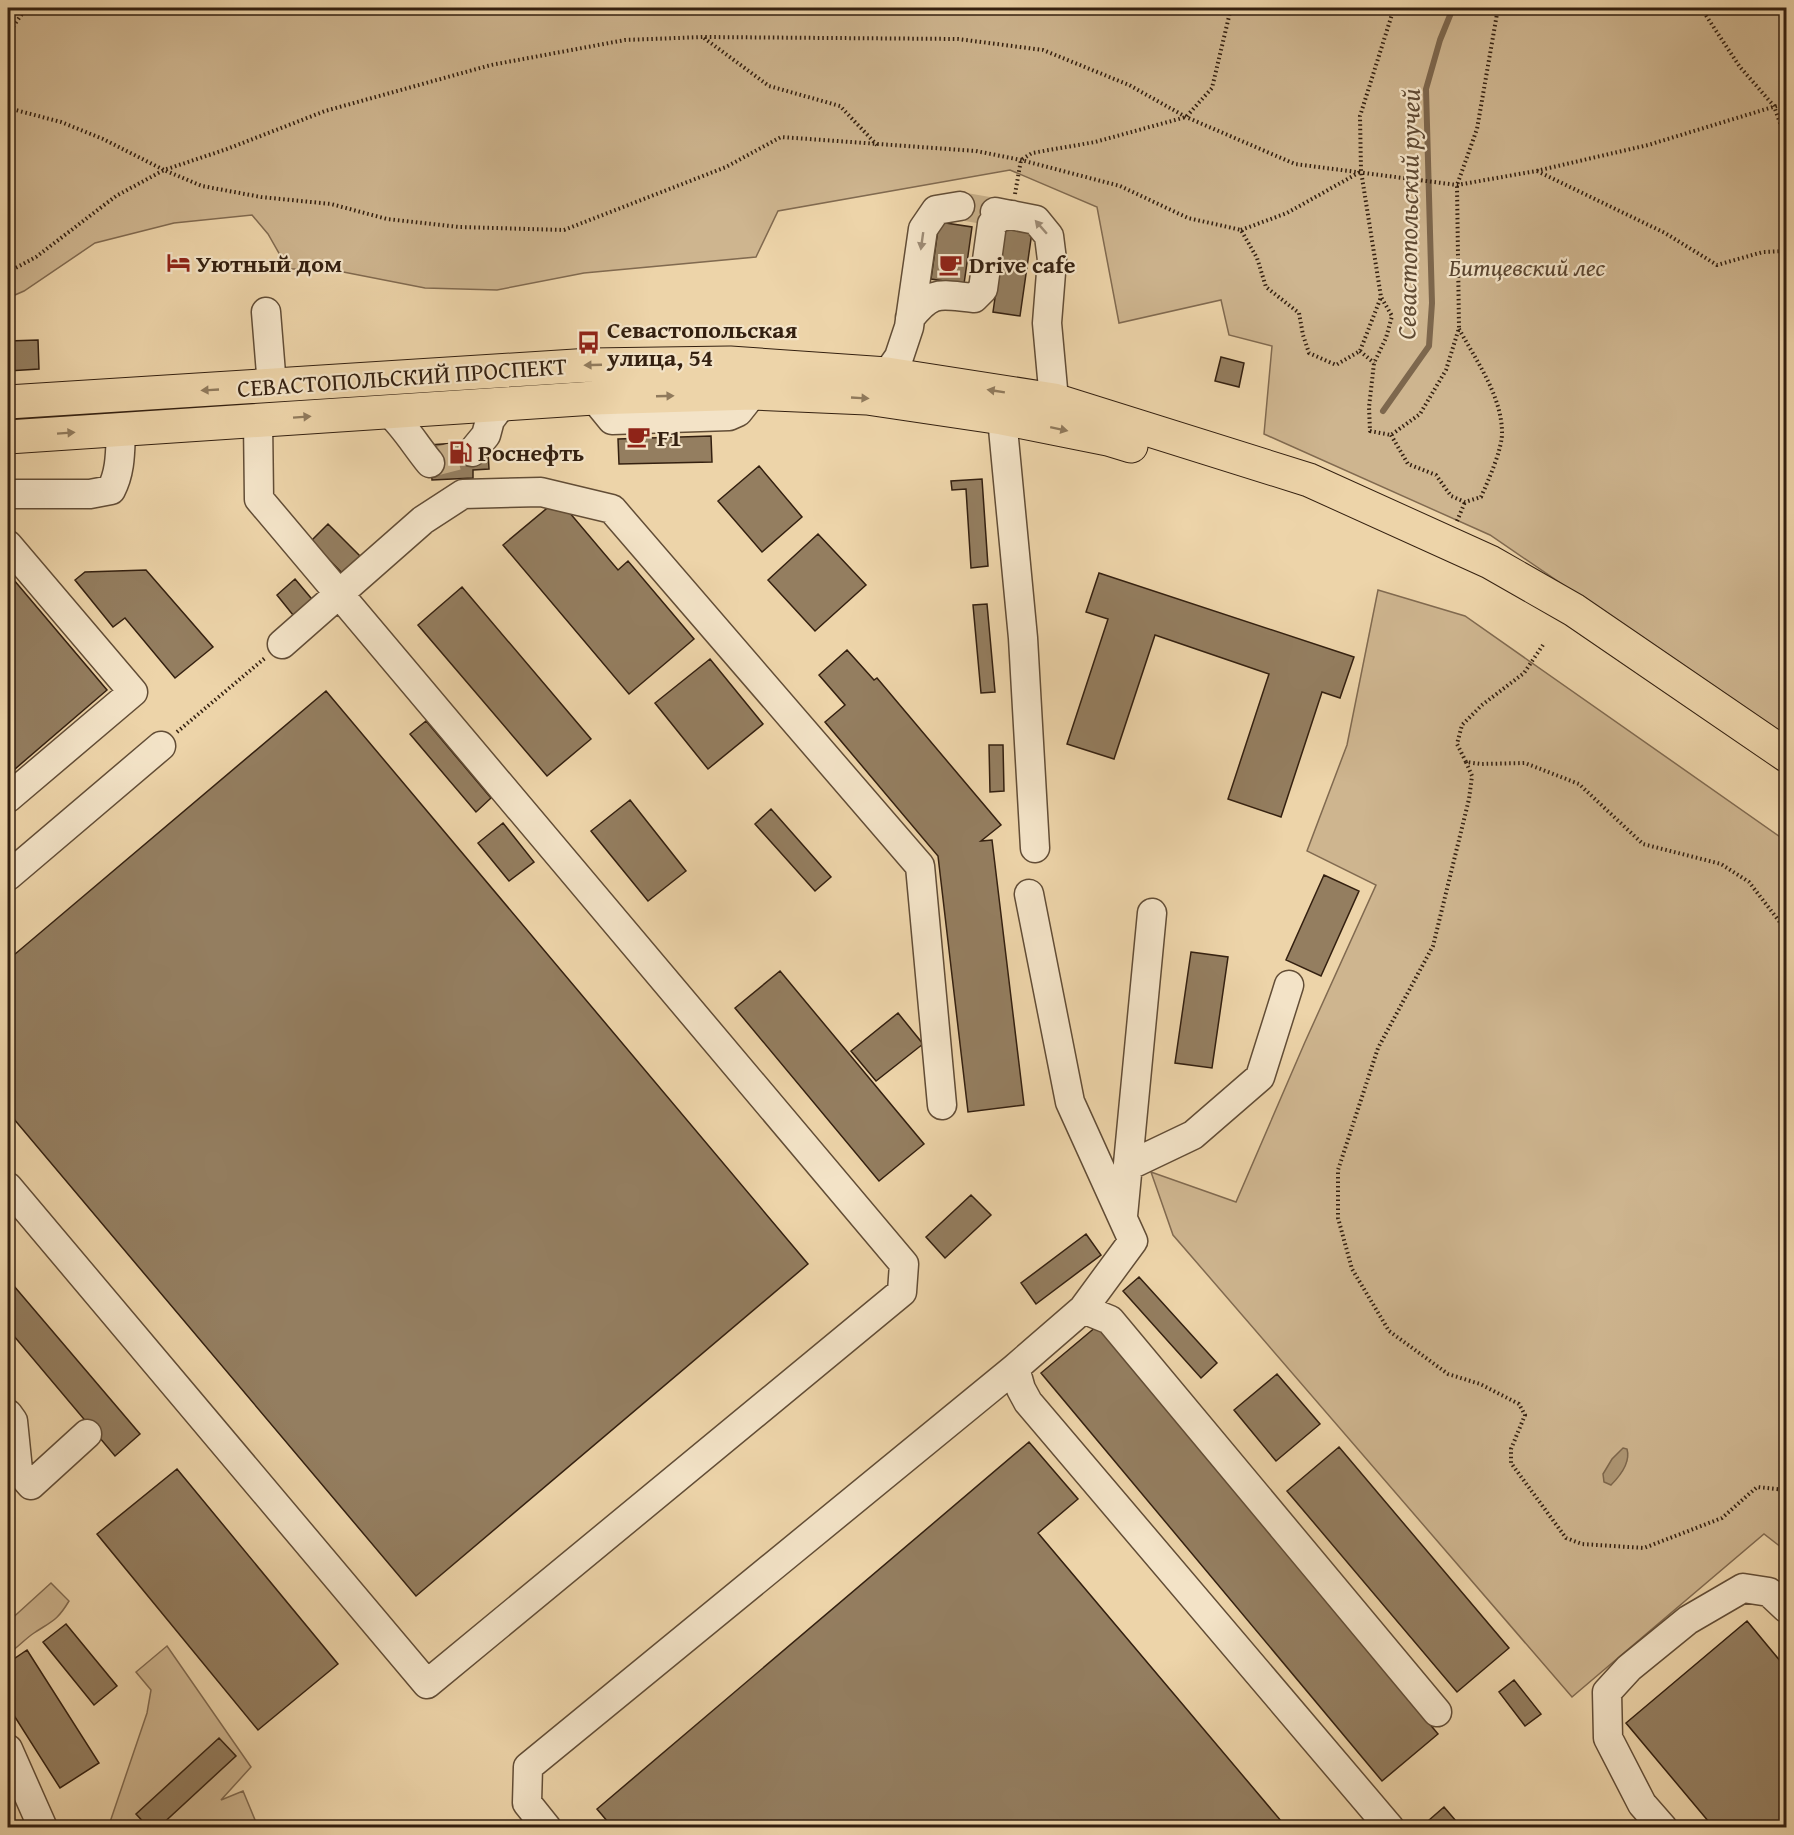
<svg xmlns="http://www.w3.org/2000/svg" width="1794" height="1835" viewBox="0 0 1794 1835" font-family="'Gentium Book Plus',serif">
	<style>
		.green { fill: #ceb58f; stroke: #816a50; stroke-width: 1.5 }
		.water { fill: #ae9775; stroke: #7d674d; stroke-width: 1.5 }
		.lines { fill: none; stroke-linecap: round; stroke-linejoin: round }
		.stream { stroke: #7d674d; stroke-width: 6 }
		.building { fill: #947e60; stroke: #342010; stroke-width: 1.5 }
		.minor-tunnel { stroke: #c8b08a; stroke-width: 28; stroke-dasharray: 28 14; stroke-linecap: butt }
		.minor-casing { stroke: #624d36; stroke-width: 31 }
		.major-casing { stroke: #342010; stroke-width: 35 }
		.path { stroke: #342010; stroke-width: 4; stroke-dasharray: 1.5 3; stroke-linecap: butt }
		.minor { stroke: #f3e3c7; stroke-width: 28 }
		.major { stroke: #edd4a9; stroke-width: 33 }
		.oneway { fill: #9d8b75 }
		.oneway2 { fill: #907a5c }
		.labels { text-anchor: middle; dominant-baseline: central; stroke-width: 4.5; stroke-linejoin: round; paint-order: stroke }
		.poi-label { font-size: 24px; font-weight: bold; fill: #342010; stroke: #f3e3c7; text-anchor: start }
		.park-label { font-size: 24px; font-style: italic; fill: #5a4530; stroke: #f3e3c7 }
		.street-label { font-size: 24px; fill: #342010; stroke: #f3e3c7 }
		.water-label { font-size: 26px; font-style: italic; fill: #5f4a33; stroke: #f3e3c7 }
	</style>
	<rect width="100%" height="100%" fill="#edd4a9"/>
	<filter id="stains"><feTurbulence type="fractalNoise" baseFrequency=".00333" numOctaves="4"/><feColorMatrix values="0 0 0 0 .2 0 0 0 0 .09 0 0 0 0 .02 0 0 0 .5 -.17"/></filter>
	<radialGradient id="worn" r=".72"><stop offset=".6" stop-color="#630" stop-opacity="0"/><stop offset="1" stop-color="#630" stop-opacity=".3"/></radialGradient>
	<path class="green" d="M 8,8 L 1786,8 L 1786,737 L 1490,535 L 1264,434 L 1272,346 L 1229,335 L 1221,300 L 1119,323 L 1097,207 L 1010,170 L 778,211 L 756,257 L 584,273 L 497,290 L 425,288 L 328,269 L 288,269 L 268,234 L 252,215 L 174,223 L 95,243 L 24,291 L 8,298 Z
		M 1378,590 L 1465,616 L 1786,841 L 1786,1551 L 1764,1534 L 1572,1697 L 1173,1235 L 1151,1172 L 1236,1202 L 1305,1042 L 1376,885 L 1307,851 L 1347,745 Z
		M 51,1583 L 69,1601 C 57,1621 52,1621 34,1633 C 25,1639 17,1648 8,1654 L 8,1622 Z
		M 167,1646 L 251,1767 L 221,1800 L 243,1791 L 258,1827 L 108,1828 L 147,1713 L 151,1690 L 136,1672 Z"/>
	<path class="water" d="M 1623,1448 L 1627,1449 C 1631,1463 1620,1476 1611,1485 L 1604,1482 L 1603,1474 L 1612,1459 Z"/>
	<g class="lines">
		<path class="stream" d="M 1383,411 L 1429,346 L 1432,303 L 1426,89 L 1440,40 L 1453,8"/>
	</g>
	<path class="building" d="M 1006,221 L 1033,225 L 1020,316 L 993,312 Z
		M 939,222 L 972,227 L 964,284 L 931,279 Z
		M 38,340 L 39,369 L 8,371 L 8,341 Z
		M 1221,357 L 1244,363 L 1239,387 L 1215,381 Z
		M 711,436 L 712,462 L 619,464 L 618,439 Z
		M 471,442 L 488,451 L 489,469 L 473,470 L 473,478 L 432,480 L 429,445 Z
		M 759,466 L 802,517 L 762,552 L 718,501 Z
		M 982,479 L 988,566 L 971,568 L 966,489 L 952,490 L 951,481 Z
		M 558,499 L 618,570 L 628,561 L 694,639 L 629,694 L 503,545 Z
		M 328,524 L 362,558 L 344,575 L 311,541 Z
		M 818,534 L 866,585 L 815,631 L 768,580 Z
		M 146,570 L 213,647 L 175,678 L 125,618 L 113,627 L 75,580 L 85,572 Z
		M 8,573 L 107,690 L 8,775 Z
		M 1099,573 L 1354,657 L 1340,698 L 1322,692 L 1281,817 L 1228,799 L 1269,674 L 1155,635 L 1114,759 L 1067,744 L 1108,619 L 1086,612 Z
		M 295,579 L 316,604 L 297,620 L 277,595 Z
		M 462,587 L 591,739 L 547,776 L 418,625 Z
		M 987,604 L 995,692 L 981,693 L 973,605 Z
		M 847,650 L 874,680 L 877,678 L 1001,825 L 981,841 L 992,840 L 1024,1105 L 968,1112 L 938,856 L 825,722 L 845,705 L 819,675 Z
		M 710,659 L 763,724 L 708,769 L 655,703 Z
		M 326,691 L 808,1264 L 416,1596 L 8,1112 L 8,960 Z
		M 426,721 L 491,798 L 476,812 L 410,734 Z
		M 989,745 L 1003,745 L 1004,791 L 990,792 Z
		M 630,800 L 686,871 L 648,901 L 591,831 Z
		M 771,809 L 831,877 L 815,891 L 755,824 Z
		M 503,823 L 534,862 L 509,881 L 478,843 Z
		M 1324,875 L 1359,891 L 1321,976 L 1286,960 Z
		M 1191,952 L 1228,957 L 1212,1068 L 1175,1063 Z
		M 780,971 L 924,1144 L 879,1181 L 735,1008 Z
		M 898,1013 L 923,1044 L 876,1081 L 851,1051 Z
		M 971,1195 L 991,1215 L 945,1258 L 926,1237 Z
		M 1086,1234 L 1101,1255 L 1036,1304 L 1021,1283 Z
		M 1139,1277 L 1217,1363 L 1201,1378 L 1123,1291 Z
		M 8,1279 L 140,1434 L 115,1456 L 8,1329 Z
		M 1097,1326 L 1438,1734 L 1382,1781 L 1041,1373 Z
		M 1277,1374 L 1320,1424 L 1276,1461 L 1234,1410 Z
		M 1029,1442 L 1078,1499 L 1038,1533 L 1287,1828 L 613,1828 L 597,1809 Z
		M 1339,1447 L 1509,1648 L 1457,1692 L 1287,1491 Z
		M 177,1469 L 338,1664 L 258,1730 L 97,1534 Z
		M 1747,1621 L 1786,1668 L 1786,1828 L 1714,1828 L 1626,1723 Z
		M 66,1624 L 117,1686 L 94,1705 L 43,1642 Z
		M 27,1650 L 99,1763 L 60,1788 L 8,1706 L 8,1663 Z
		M 1514,1680 L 1541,1714 L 1525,1726 L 1499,1692 Z
		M 219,1738 L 236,1756 L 158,1828 L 149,1828 L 136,1814 Z
		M 1444,1807 L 1462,1828 L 1420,1828 Z"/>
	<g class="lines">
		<path class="minor-tunnel" d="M 960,206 L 995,212
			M 430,463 L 472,452"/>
		<defs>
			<path id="minor" d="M 995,212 L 1036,220 L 1049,236 L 1052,260 L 1047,323 L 1054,400
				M 266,312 L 272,386
				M 910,318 C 933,289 940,295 974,298 L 983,289 L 992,224 L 1000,217 L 1012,215
				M 887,374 L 899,357 L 909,327 L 923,229 L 936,210 L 960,206
				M 594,398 L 612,420 L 729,416 L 738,412 L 753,393
				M 389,412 C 405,427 416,446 430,463
				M 1002,418 L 1023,638 L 1035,848
				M 472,452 L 486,435 L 490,420 L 502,404
				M 8,494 L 90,494 L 111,490 C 121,471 120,451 121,430
				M 8,545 L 133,692 L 8,798
				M 282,644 L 423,520 L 463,494 L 541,492 L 612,509 L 920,866 L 942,1105
				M 8,876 L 161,746
				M 1029,894 L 1070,1102 L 1133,1241 L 1083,1309
				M 1128,1166 L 1193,1135 L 1260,1077 L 1289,985
				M 8,1187 L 427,1684 L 902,1292 L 904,1264 L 259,499 L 258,421
				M 1123,1216 L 1152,913
				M 8,1414 L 13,1421 L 18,1470 L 31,1485 L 87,1434
				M 8,1749 L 43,1828
				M 547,1828 L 527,1803 L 528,1767 L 1015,1368
				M 1390,1828 L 1028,1402 L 1021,1389 L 1015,1368 L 1083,1309 L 1110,1320 L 1437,1712
				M 1663,1828 L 1642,1804 L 1608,1738 L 1607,1692 L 1629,1668 L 1688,1620 L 1743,1588 L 1769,1592 L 1786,1608"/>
			<path id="major" d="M 8,402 L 591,365 L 730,363 L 887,374 L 1054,400 L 1309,480 L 1490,562 L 1574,610 L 1786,755
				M 8,437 L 594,398 L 753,393 L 867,398 L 1002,418 L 1108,439 L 1131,446"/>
		</defs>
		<use href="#minor" class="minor-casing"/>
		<use href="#major" class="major-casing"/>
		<path class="path" d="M 1394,8 L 1360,116 L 1361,171 L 1381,297 L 1392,316 L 1386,338 L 1374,363 L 1369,407 L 1370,431 L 1391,435 L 1420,414 L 1446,370 L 1459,328 L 1457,185 L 1477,129 L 1498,8
			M 1701,8 L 1740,67 L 1774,106 L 1786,140
			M 8,34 L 26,8
			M 704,38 L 769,86 L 840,106 L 877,145
			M 8,108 L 61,122 L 103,139 L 164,170 L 227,149 L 325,111 L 491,65 L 625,40 L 703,37 L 958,39 L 1043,50 L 1129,85 L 1186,117 L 1295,164 L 1457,185 L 1536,171 L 1648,145 L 1786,103
			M 1537,171 L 1665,233 L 1717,265 L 1763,252 L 1786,251
			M 1015,194 L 1021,160 L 1032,153 L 1095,142 L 1186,117 L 1212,88 L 1231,8
			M 1241,230 L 1287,213 L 1360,172
			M 8,272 L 36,257 L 116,196 L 164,170 L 202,186 L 261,197 L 331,204 L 387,219 L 459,227 L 564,230 L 726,167 L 781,137 L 976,151 L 1021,160 L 1120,186 L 1188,218 L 1241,230 L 1257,258 L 1266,287 L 1299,313 L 1303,335 L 1309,353 L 1336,365 L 1360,351 L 1381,297
			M 1360,351 L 1374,363
			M 1391,435 L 1408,464 L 1436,475 L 1451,496 L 1465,502 L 1481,497 C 1488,481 1503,448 1502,431 C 1501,395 1476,360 1459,329
			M 1457,521 L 1465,502
			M 1543,645 L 1524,673 L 1482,705 L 1462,725 L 1457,744 L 1466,762 L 1481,764 L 1525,763 L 1579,784 L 1643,844 L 1721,864 L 1749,882 L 1786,930
			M 177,732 L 265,658
			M 1466,762 L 1472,776 L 1469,799 L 1433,946 L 1378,1048 L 1338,1170 L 1338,1218 L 1352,1269 L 1389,1331 L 1448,1374 L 1480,1384 L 1519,1404 L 1525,1415 L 1511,1449 L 1511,1463 L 1566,1538 L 1582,1544 L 1644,1548 L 1722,1518 L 1757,1487 L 1786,1490"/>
		<use href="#minor" class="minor"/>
		<use href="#major" class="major"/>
	</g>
	<defs><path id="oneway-solid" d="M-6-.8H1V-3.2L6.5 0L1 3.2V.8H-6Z" transform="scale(1.5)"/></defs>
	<g class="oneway">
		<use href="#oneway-solid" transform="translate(1041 227) rotate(-131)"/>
		<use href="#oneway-solid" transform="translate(922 241) rotate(98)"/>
	</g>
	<g class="oneway2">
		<use href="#oneway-solid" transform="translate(593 365) rotate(178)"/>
		<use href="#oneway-solid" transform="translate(210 390) rotate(177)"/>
		<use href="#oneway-solid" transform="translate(996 391) rotate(-171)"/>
		<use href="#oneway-solid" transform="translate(665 396) rotate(-2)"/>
		<use href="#oneway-solid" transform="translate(860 398) rotate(3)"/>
		<use href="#oneway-solid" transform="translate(302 417) rotate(-4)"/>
		<use href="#oneway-solid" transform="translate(1059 429) rotate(12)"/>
		<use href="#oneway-solid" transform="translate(66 433) rotate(-4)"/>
	</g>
	<defs>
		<symbol id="hotel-bare" viewBox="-9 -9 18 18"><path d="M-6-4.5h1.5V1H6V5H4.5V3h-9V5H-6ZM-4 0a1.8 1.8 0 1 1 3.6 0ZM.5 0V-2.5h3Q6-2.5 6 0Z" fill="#8f2418" stroke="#f3e3c7" stroke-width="2.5" paint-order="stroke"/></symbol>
		<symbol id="cafe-bare" viewBox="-9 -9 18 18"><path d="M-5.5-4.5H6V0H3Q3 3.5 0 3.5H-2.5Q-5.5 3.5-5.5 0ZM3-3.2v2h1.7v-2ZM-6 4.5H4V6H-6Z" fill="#8f2418" stroke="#f3e3c7" stroke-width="2.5" paint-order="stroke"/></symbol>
		<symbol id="bus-bare" viewBox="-9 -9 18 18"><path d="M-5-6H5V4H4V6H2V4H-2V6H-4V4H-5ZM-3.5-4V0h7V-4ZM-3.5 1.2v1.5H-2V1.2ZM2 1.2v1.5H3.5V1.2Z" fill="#8f2418" stroke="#f3e3c7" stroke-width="2.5" paint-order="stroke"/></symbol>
		<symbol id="fuel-bare" viewBox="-9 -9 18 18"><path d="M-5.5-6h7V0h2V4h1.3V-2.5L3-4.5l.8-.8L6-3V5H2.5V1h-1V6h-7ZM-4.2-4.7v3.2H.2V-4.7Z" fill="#8f2418" stroke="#f3e3c7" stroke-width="2.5" paint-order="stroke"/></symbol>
	</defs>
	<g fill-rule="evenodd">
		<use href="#hotel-bare" x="162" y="246" width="33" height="33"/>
		<use href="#cafe-bare" x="934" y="248" width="33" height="33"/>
		<use href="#bus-bare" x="572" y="326" width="33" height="33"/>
		<use href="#cafe-bare" x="622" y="420" width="33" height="33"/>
		<use href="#fuel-bare" x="444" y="436" width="33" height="33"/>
	</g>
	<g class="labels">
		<g class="poi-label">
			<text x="196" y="263">Уютный дом</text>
			<text x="969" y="264">Drive cafe</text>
			<text x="607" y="329">Севастопольская<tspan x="607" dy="28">улица, 54</tspan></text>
			<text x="657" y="437">F1</text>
			<text x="478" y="452">Роснефть</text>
		</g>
		<g class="park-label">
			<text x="1527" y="267">Битцевский лес</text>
		</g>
		<g class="street-label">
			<text transform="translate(402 377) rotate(-4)">СЕВАСТОПОЛЬСКИЙ ПРОСПЕКТ</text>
		</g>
		<g class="water-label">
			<text transform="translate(1408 214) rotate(-89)">Севастопольский ручей</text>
		</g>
	</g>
	<rect width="1794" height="1835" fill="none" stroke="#edd4a9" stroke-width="30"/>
	<rect x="9" y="9" width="1776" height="1817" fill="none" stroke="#342010" stroke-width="3"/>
	<rect x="15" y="15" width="1764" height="1805" fill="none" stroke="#342010" stroke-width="1.5"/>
	<rect width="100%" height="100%" filter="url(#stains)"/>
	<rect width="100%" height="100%" fill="url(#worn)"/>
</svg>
